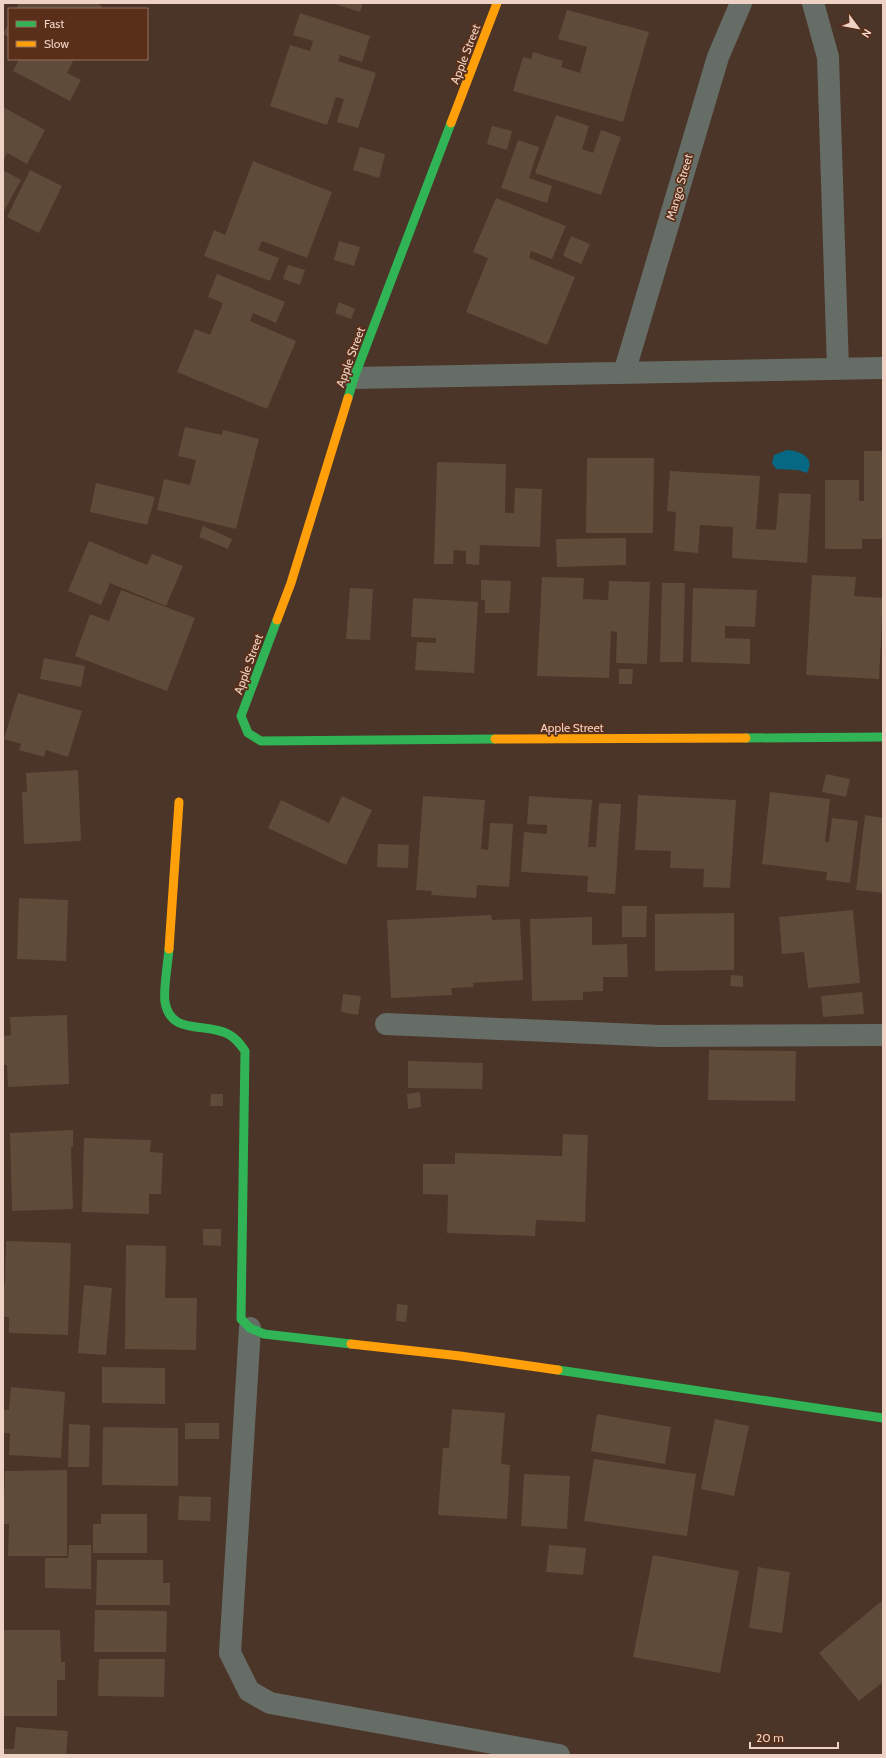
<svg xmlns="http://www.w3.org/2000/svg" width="886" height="1758" viewBox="0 0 886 1758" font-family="Cabin,sans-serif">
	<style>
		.water { fill: #076884 }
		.building { fill: #5f4b3a }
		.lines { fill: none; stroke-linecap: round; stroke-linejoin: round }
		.street { stroke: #666d66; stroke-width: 22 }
		.fast { stroke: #30b455; stroke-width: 9 }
		.slow { stroke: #ff9f0a; stroke-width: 9 }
		.labels { text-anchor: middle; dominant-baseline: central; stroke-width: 3.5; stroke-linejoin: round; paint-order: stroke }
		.street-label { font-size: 12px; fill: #edd2c5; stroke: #5a2f19 }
	</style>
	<rect width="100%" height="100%" fill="#4b3428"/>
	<path class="water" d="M 787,450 C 800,451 816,457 807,473 L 798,470 L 776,469 L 772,463 L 774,455 Z"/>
	<path class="building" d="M 19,3 L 96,3 L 102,6 L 101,9 L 16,9 Z
		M 332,3 L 363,3 L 360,12 Z
		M 567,10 L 649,32 L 623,122 L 513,91 L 523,57 L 531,59 L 533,52 L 563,61 L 561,67 L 580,73 L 587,47 L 558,39 Z
		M 300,13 L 370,36 L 362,62 L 340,55 L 338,61 L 376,73 L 358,128 L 337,122 L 344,99 L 336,97 L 327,125 L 270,106 L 290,45 L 310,51 L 313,41 L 293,35 Z
		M 9,23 L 9,37 L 3,34 Z
		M 19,59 L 74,59 L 67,73 L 81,80 L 70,101 L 13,71 Z
		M 3,107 L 45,130 L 27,164 L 7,153 L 3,161 Z
		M 556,115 L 589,126 L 582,149 L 593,153 L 601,130 L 621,137 L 601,195 L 535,173 Z
		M 492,126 L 512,131 L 507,150 L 487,144 Z
		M 518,140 L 539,147 L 529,178 L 552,186 L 547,203 L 501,188 Z
		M 360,147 L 385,154 L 379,178 L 353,170 Z
		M 253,161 L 332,192 L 307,258 L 262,241 L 258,250 L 279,258 L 270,281 L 204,256 L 214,230 L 225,235 Z
		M 3,170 L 21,180 L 3,213 Z
		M 30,170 L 62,186 L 39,233 L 7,217 Z
		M 496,198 L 566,226 L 552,259 L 531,251 L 529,258 L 575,277 L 547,345 L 466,312 L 488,258 L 473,252 Z
		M 571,236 L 590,244 L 581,264 L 563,256 Z
		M 339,241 L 360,247 L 354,266 L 334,260 Z
		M 288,265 L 305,270 L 300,285 L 283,279 Z
		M 217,274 L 285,302 L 276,323 L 253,313 L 250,321 L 296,341 L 267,409 L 177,372 L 195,329 L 210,335 L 223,303 L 208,297 Z
		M 339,302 L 355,309 L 351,319 L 335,313 Z
		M 185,427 L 222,435 L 223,430 L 259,439 L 236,529 L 157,510 L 164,479 L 190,485 L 196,460 L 178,456 Z
		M 864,451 L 883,451 L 883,539 L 862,539 L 862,549 L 825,549 L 825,480 L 859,480 L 859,501 L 864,501 Z
		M 587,458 L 654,458 L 653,533 L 586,533 Z
		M 437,462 L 506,464 L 505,513 L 514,513 L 515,488 L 542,489 L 540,547 L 480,545 L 479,565 L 466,564 L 466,551 L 454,550 L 453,564 L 434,564 Z
		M 670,471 L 760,476 L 756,529 L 776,530 L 779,493 L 811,494 L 807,563 L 732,558 L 733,527 L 700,525 L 698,553 L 674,551 L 676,512 L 667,511 Z
		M 96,483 L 155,497 L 147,525 L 90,512 Z
		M 203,526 L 232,539 L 228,549 L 199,537 Z
		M 626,538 L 626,565 L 557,567 L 556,539 Z
		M 89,541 L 147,565 L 152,554 L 183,566 L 166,606 L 110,583 L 101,605 L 68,591 Z
		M 812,575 L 856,577 L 854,596 L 883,598 L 879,679 L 806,675 Z
		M 542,577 L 584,578 L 583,599 L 608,600 L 609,581 L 650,582 L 647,664 L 616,663 L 617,632 L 611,631 L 609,678 L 537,676 Z
		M 481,580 L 511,581 L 509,613 L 485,613 L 485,600 L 481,600 Z
		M 662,583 L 685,583 L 683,662 L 660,662 Z
		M 350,588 L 373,589 L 370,640 L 346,639 Z
		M 693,588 L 757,590 L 755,627 L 725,626 L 725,638 L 750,639 L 750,664 L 691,662 Z
		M 121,590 L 195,618 L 167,691 L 75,656 L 90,614 L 109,621 Z
		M 413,598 L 478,602 L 474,673 L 415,670 L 417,642 L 436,643 L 436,638 L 411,637 Z
		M 44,658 L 85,666 L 81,687 L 40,679 Z
		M 619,669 L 633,669 L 632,684 L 619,684 Z
		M 18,693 L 82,711 L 68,757 L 46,750 L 44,757 L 19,750 L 21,744 L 4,739 Z
		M 78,770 L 81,841 L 24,844 L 22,792 L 27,792 L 26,773 Z
		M 826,774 L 850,779 L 846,797 L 822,792 Z
		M 770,792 L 830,799 L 825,842 L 829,842 L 832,818 L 858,821 L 850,883 L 826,880 L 827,872 L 762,864 Z
		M 638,795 L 736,800 L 730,888 L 703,887 L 704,869 L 670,868 L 671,851 L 635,850 Z
		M 342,796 L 372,810 L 346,865 L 268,828 L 281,800 L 329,823 Z
		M 423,796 L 485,800 L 481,849 L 488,850 L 490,823 L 513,824 L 509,887 L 477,885 L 476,898 L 431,895 L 432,891 L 416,890 Z
		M 529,796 L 592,800 L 588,847 L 596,847 L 599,803 L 621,804 L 615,894 L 587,892 L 588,876 L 521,872 L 524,832 L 547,834 L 547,825 L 527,824 Z
		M 865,815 L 883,818 L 883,893 L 856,890 Z
		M 378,844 L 409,845 L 408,868 L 377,867 Z
		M 19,898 L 68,900 L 66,961 L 17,959 Z
		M 622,906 L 647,906 L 646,937 L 622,937 Z
		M 853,910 L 860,983 L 808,988 L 804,952 L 782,954 L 779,917 Z
		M 734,913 L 734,970 L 655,971 L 655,914 Z
		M 491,915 L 492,920 L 520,919 L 523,980 L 473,983 L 474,987 L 451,988 L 452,995 L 391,998 L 387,920 Z
		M 592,917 L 592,945 L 627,944 L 628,977 L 603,977 L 603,991 L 583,992 L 583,1000 L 532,1001 L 530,919 Z
		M 731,975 L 743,976 L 743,987 L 730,986 Z
		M 862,992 L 864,1014 L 823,1017 L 821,996 Z
		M 343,994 L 361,996 L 358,1015 L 341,1012 Z
		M 67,1015 L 69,1084 L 8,1087 L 7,1065 L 3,1065 L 3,1036 L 11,1035 L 10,1017 Z
		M 709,1050 L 796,1051 L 795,1101 L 708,1100 Z
		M 408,1061 L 483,1063 L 482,1089 L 408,1088 Z
		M 420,1092 L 421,1107 L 408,1109 L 407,1094 Z
		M 211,1094 L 223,1094 L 223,1106 L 210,1106 Z
		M 73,1130 L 73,1147 L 71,1147 L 73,1209 L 12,1211 L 10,1133 Z
		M 563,1134 L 588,1135 L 585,1222 L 536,1220 L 535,1236 L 447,1233 L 448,1195 L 423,1194 L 423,1164 L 455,1164 L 455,1153 L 562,1156 Z
		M 84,1138 L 151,1140 L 150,1152 L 163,1153 L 161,1194 L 149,1194 L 149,1214 L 82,1212 Z
		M 203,1229 L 221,1229 L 221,1246 L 203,1245 Z
		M 6,1241 L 71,1243 L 68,1335 L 9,1333 L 9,1317 L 3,1317 L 3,1284 L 5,1284 Z
		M 126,1245 L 166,1246 L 165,1298 L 197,1298 L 196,1350 L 125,1349 Z
		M 84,1285 L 112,1288 L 106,1355 L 78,1353 Z
		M 397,1304 L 408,1305 L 406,1322 L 396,1321 Z
		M 102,1367 L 165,1368 L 165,1404 L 102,1403 Z
		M 11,1387 L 65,1392 L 61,1458 L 9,1455 L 10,1433 L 3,1433 L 3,1410 L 9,1410 Z
		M 452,1409 L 505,1413 L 501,1464 L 510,1465 L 507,1519 L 438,1515 L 443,1448 L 449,1448 Z
		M 597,1414 L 671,1427 L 665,1464 L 591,1451 Z
		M 715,1419 L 749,1426 L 734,1496 L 701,1489 Z
		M 185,1423 L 219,1423 L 219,1439 L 185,1439 Z
		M 69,1424 L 90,1425 L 89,1467 L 68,1467 Z
		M 103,1427 L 178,1428 L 178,1486 L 102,1485 Z
		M 594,1459 L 696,1474 L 687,1536 L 584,1521 Z
		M 67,1470 L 67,1556 L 8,1556 L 9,1524 L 3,1524 L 5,1471 Z
		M 524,1474 L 570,1476 L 567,1529 L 521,1526 Z
		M 179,1496 L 211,1497 L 210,1521 L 178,1520 Z
		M 101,1514 L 147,1514 L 147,1553 L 93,1553 L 93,1524 L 101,1524 Z
		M 69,1545 L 91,1545 L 91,1589 L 45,1588 L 45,1558 L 68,1558 Z
		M 549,1545 L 586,1548 L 583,1575 L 546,1572 Z
		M 653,1555 L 739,1571 L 720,1673 L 633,1657 Z
		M 97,1560 L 163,1560 L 163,1583 L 170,1583 L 170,1605 L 96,1605 Z
		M 758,1567 L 790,1572 L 782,1633 L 749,1628 Z
		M 883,1600 L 883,1682 L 859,1701 L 819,1653 Z
		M 95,1610 L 167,1611 L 166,1652 L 94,1652 Z
		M 3,1630 L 60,1630 L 61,1662 L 65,1662 L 65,1680 L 57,1680 L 57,1716 L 3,1716 Z
		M 99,1659 L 165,1659 L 164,1697 L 98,1696 Z
		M 16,1727 L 68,1731 L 66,1755 L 3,1755 L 3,1749 L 14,1749 Z"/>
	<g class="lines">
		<path class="street" d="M 813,3 L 828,57 L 838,369
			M 624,373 L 718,57 L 741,3
			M 354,378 L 883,368
			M 386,1024 L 660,1036 L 883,1035
			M 250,1328 L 230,1653 L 249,1691 L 270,1703 L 559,1755"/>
		<path class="fast" d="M 348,398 L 354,378 L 451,123
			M 277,620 L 241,716 L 248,733 L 261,741 L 495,739
			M 746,738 L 883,737
			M 169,949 C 168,963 163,990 165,1002 C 171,1036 205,1022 228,1034 C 236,1038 240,1044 245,1051 L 241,1319 L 250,1328 L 264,1334 L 351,1344
			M 558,1370 L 883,1418"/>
		<path class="slow" d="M 451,123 L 497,3
			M 277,620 L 291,583 L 348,398
			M 495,739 L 746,738
			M 169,949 L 179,802
			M 351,1344 L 460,1356 L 558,1370"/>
	</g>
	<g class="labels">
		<g class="street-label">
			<text transform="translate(465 54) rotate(-69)">Apple Street</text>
			<text transform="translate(679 187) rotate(-74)">Mango Street</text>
			<text transform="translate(350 357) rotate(-70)">Apple Street</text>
			<text transform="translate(248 664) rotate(-70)">Apple Street</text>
			<text x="572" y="727">Apple Street</text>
		</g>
	</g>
	<rect width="886" height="1758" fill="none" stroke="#edd2c5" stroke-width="8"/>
	<rect x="8" y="8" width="140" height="52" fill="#5a2f19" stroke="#95705e"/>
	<rect x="16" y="21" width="20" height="6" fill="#30b455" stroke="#95705e"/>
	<text x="44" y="28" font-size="12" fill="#edd2c5">Fast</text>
	<rect x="16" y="41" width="20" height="6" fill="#ff9f0a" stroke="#95705e"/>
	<text x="44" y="48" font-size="12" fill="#edd2c5">Slow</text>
	<g transform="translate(858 28) rotate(122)" stroke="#5a2f19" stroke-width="3" paint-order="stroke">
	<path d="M0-3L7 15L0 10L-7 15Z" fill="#edd2c5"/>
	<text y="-6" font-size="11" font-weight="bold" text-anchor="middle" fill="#edd2c5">N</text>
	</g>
	<path d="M750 1742v6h88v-6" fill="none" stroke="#edd2c5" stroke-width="2"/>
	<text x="756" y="1742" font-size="12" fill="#edd2c5" stroke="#5a2f19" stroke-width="3" paint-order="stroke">20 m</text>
</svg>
